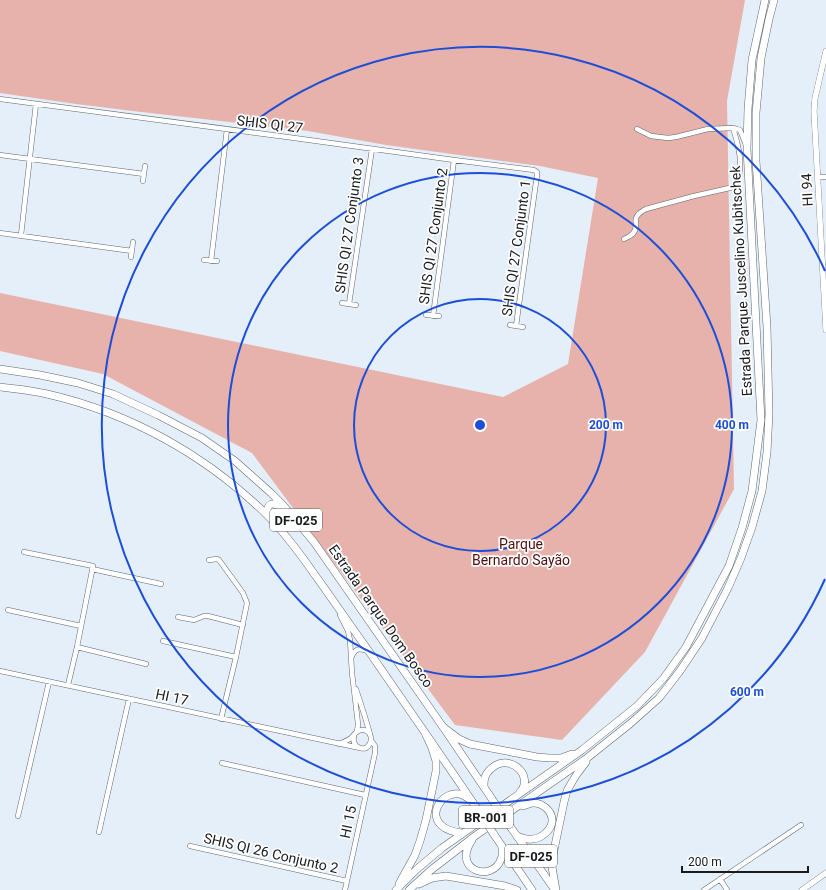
<svg xmlns="http://www.w3.org/2000/svg" width="826" height="890" viewBox="0 0 826 890" font-family="Roboto,sans-serif">
	<style>
		.green { fill: #e7b2ab }
		.lines { fill: none; stroke-linecap: round; stroke-linejoin: round }
		.minor-casing { stroke: #5e676f; stroke-width: 5.5 }
		.tertiary-casing { stroke: #5e676f; stroke-width: 6 }
		.primary-casing { stroke: #5e676f; stroke-width: 8 }
		.trunk-casing { stroke: #5e676f; stroke-width: 8 }
		.minor { stroke: #fff; stroke-width: 4.5 }
		.tertiary { stroke: #fff; stroke-width: 5.5 }
		.primary { stroke: #fff; stroke-width: 7 }
		.trunk { stroke: #fff; stroke-width: 7 }
		.primary-bridge-casing { stroke: #5e676f; stroke-width: 8; stroke-linecap: butt }
		.primary-bridge { stroke: #fff; stroke-width: 7 }
		.ring { fill: none; stroke: #1d4ed8; stroke-width: 2 }
		.labels { text-anchor: middle; dominant-baseline: central; stroke-width: 3.5; stroke-linejoin: round; paint-order: stroke }
		.shield { fill: #fff; stroke: #5d5f62; stroke-width: 1 }
		.shield-label { font-size: 13px; font-weight: bold; fill: #171b1e }
		.street-label { font-size: 14px; fill: #171b1e; stroke: #fff }
		.park-label { font-size: 14px; fill: #500f0d; stroke: #fff }
		.centre { fill: #1d4ed8; stroke: #fff; stroke-width: 2 }
		.ring-label { font-size: 12px; text-anchor: middle; font-weight: bold; fill: #1d4ed8; stroke: #fff; stroke-width: 3.5; stroke-linejoin: round; paint-order: stroke }
	</style>
	<rect width="100%" height="100%" fill="#e4eff9"/>
	<path class="green" d="M 0,0 L 745,0 L 727,101 L 734,489 L 645,652 L 562,740 L 455,725 L 252,453 L 103,374 L 0,351 L 0,293 L 503,397 L 568,364 L 598,178 L 540,166 L 386,145 L 308,131 L 141,112 L 76,104 L 0,93 Z"/>
	<g class="lines">
		<defs>
			<path id="minor" d="M 0,99 L 287,137 L 454,160 L 534,170 L 537,172 L 537,175 L 516,326
				M 637,129 L 651,136 L 668,138 L 676,137 L 708,129 L 733,128 L 737,129 L 740,130 L 746,145
				M 0,155 L 144,174
				M 818,177 L 826,177
				M 143,181 L 145,166
				M 0,233 L 132,251
				M 21,235 L 36,104
				M 624,239 C 631,236 636,233 636,225 C 636,222 635,220 636,218 C 638,213 642,211 646,209 L 694,196 L 734,187 L 736,186 C 744,166 739,147 733,128
				M 131,257 L 133,242
				M 204,260 L 217,261
				M 211,261 L 227,129
				M 342,303 L 356,305
				M 349,304 L 372,149
				M 426,315 L 439,316
				M 433,316 L 454,160
				M 510,325 L 523,327
				M 24,552 L 93,566 L 77,647 L 68,685
				M 209,560 L 217,559 L 219,560 L 243,593 L 247,603 L 236,657 L 221,719
				M 92,569 L 161,584
				M 8,610 L 81,626
				M 340,615 L 348,631 L 350,640 L 352,673 L 358,724 L 357,732
				M 178,617 L 194,620 L 204,616 L 208,616 L 243,625
				M 163,641 L 236,657
				M 77,647 L 146,664
				M 351,658 C 355,648 359,648 368,651
				M 0,671 L 360,748
				M 356,689 L 365,717 L 370,734
				M 339,744 C 343,742 347,741 351,738 C 354,735 356,731 361,730 C 372,729 374,742 366,748 C 358,750 352,744 354,736
				M 222,763 L 365,795
				M 18,816 L 49,682
				M 99,832 L 129,699
				M 190,846 L 347,881
				M 720,879 L 727,890
				M 345,890 L 375,753 L 375,746 L 371,740
				M 704,890 L 801,825"/>
			<path id="tertiary" d="M 826,51 L 815,98 L 814,111 L 826,330
				M 802,890 L 826,873"/>
			<path id="primary" d="M 0,369 L 40,375 L 78,383 L 113,394 L 158,415 L 202,438 L 235,461 L 271,493 L 283,505 L 314,542 L 443,727 L 492,799
				M 0,387 C 15,389 31,390 47,394 C 130,413 206,455 267,515 C 285,533 301,555 315,575 C 333,600 350,625 368,650 C 405,704 443,758 480,813
				M 268,516 C 266,503 272,501 282,508
				M 507,822 L 555,890
				M 493,833 L 532,890"/>
			<path id="trunk" d="M 443,727 L 459,739 L 470,744 L 537,757 L 549,758 L 561,758 L 572,754
				M 484,787 C 484,784 484,780 485,777 C 487,772 491,768 496,765 C 513,756 534,777 520,792
				M 462,833 C 455,832 447,831 441,825 C 428,812 443,791 460,794 C 464,795 467,798 471,800
				M 517,836 C 522,838 527,840 532,839 C 541,839 551,830 552,822 C 553,811 542,802 532,803 C 529,804 526,805 523,806
				M 472,840 C 451,871 493,883 501,859 C 503,856 502,851 502,847
				M 399,884 L 415,855 L 420,841 L 426,820 L 436,771 L 436,761 L 432,748 L 426,735
				M 419,884 L 432,878 L 446,876 L 505,886 L 517,890
				M 396,890 L 417,869 L 442,848 L 582,750 L 637,706 L 663,679 L 686,647 L 729,566 L 742,528 L 752,491 L 761,420 L 747,148 L 748,109 L 752,60 L 765,0
				M 409,890 L 431,870 L 475,836 L 587,758 L 631,723 L 659,698 L 680,671 L 702,638 L 728,588 L 741,558 L 752,527 L 762,491 L 767,452 L 769,414 L 767,327 L 756,161 L 756,113 L 761,58 L 769,19 L 774,0
				M 556,890 L 552,867 L 553,855 L 564,802 L 567,791 L 572,782 L 577,774 L 586,762"/>
		</defs>
		<use href="#minor" class="minor-casing"/>
		<use href="#tertiary" class="tertiary-casing"/>
		<use href="#primary" class="primary-casing"/>
		<use href="#trunk" class="trunk-casing"/>
		<use href="#minor" class="minor"/>
		<use href="#tertiary" class="tertiary"/>
		<use href="#primary" class="primary"/>
		<use href="#trunk" class="trunk"/>
		<defs>
			<path id="primary-bridge" d="M 492,799 L 507,822
				M 480,813 L 493,833"/>
		</defs>
		<use href="#primary-bridge" class="primary-bridge-casing"/>
		<use href="#primary-bridge" class="primary-bridge"/>
	</g>
	<g class="ring">
		<circle cx="480" cy="425" r="126"/>
		<circle cx="480" cy="425" r="252"/>
		<path d="M825 579A378 378 0 1 1 825 271"/>
	</g>
	<g class="labels">
		<g class="shield">
			<rect x="270" y="509" width="52" height="22" rx="3"/>
			<rect x="459" y="806" width="54" height="22" rx="3"/>
			<rect x="505" y="845" width="52" height="22" rx="3"/>
		</g>
		<g class="shield-label">
			<text x="296" y="520">DF-025</text>
			<text x="486" y="817">BR-001</text>
			<text x="531" y="856">DF-025</text>
		</g>
		<g class="street-label">
			<text transform="translate(270 124) rotate(7)">SHIS QI 27</text>
			<text transform="translate(807 190) rotate(-93)">HI 94</text>
			<text transform="translate(349 225) rotate(-82)">SHIS QI 27 Conjunto 3</text>
			<text transform="translate(433 236) rotate(-82)">SHIS QI 27 Conjunto 2</text>
			<text transform="translate(516 248) rotate(-82)">SHIS QI 27 Conjunto 1</text>
			<text transform="translate(741 281) rotate(-93)">Estrada Parque Juscelino Kubitschek</text>
			<text transform="translate(381 616) rotate(55)">Estrada Parque Dom Bosco</text>
			<text transform="translate(172 697) rotate(12)">HI 17</text>
			<text transform="translate(348 822) rotate(-78)">HI 15</text>
			<text transform="translate(271 853) rotate(13)">SHIS QI 26 Conjunto 2</text>
		</g>
		<g class="park-label">
			<text x="521" y="544">Parque<tspan x="521" dy="16">Bernardo Sayão</tspan></text>
		</g>
	</g>
	<circle cx="480" cy="425" r="6" class="centre"/>
	<g class="ring-label">
		<text x="606" y="429">200 m</text>
		<text x="732" y="429">400 m</text>
		<text x="747" y="696">600 m</text>
	</g>
	<path d="M682 866v6h126v-6" fill="none" stroke="#171b1e" stroke-width="2"/>
	<text x="688" y="866" font-size="12" fill="#171b1e" stroke="#ffffff" stroke-width="3" paint-order="stroke">200 m</text>
</svg>
